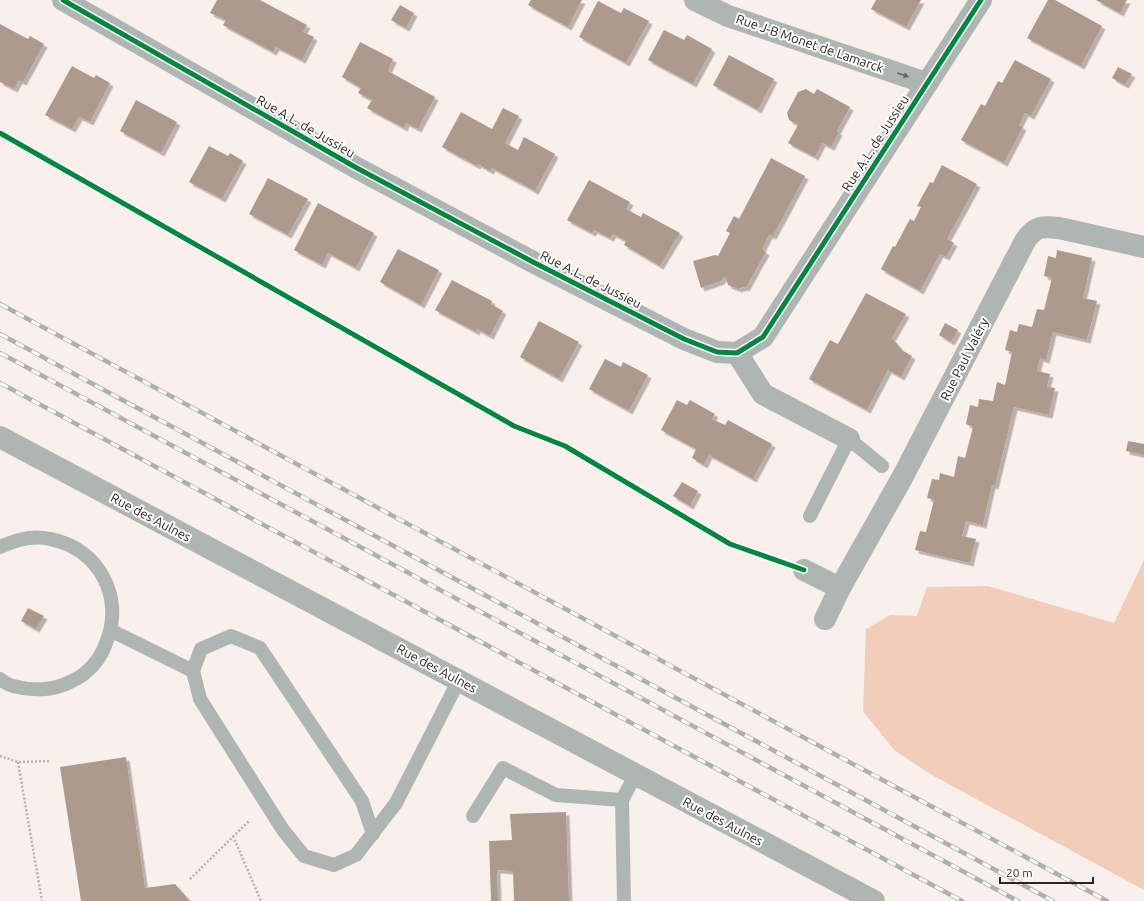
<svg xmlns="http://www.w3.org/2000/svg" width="1144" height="901" viewBox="0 0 1144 901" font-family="Ubuntu,sans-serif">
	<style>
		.green { fill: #f1cdba }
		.building { fill: #ad9a8c; filter: url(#shadow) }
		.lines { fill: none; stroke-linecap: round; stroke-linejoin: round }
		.path { stroke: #b3b5b3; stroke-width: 2.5; stroke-dasharray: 2 2; stroke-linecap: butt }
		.lane { stroke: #aeb6b4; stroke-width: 14 }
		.street { stroke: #aeb6b4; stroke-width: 22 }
		.rail-casing { stroke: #aeb0ad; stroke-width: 4.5 }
		.rail { stroke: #fff; stroke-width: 3; stroke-dasharray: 9; stroke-linecap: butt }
		.cycleway-casing { stroke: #fff; stroke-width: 8 }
		.cycleway { stroke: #00873e; stroke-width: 5 }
		.oneway { fill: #686662 }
		.labels { text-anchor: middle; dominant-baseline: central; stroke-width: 4; stroke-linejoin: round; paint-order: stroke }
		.street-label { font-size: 13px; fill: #2e241f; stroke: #fff }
	</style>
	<defs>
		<filter id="shadow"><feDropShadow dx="3.5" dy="3.5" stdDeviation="0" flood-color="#0004"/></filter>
	</defs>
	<rect width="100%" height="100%" fill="#f9f0eb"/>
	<path class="green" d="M 1144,560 L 1144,890 L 932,775 L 894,750 L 863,711 L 866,629 L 890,615 L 917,616 L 927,587 L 988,586 L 1114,623 Z"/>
	<path class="building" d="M 217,0 L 260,0 L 307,25 L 303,32 L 314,37 L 302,60 L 276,47 L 273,52 L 223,25 L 226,20 L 210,13 Z
		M 531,0 L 582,0 L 568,27 L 528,5 Z
		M 876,0 L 921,0 L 906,27 L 871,9 Z
		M 1048,0 L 1055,0 L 1102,26 L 1081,66 L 1027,38 Z
		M 1096,0 L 1127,0 L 1120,13 Z
		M 598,1 L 621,13 L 624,8 L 649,21 L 626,63 L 579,37 Z
		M 400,5 L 414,13 L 406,28 L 391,20 Z
		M 0,24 L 28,39 L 30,36 L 44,44 L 23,82 L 19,80 L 14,89 L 0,82 Z
		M 664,30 L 684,40 L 687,35 L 712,49 L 693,84 L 648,60 Z
		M 360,42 L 393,59 L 388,71 L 435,97 L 418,129 L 406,123 L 404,128 L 367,108 L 372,100 L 358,93 L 361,88 L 342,77 Z
		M 729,55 L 774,79 L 758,110 L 713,85 Z
		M 1015,60 L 1051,79 L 1031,116 L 1025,113 L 1019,125 L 1023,127 L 1004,163 L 961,140 L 981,104 L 985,106 L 998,81 L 1002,83 Z
		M 72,66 L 94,78 L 96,75 L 110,83 L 90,122 L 79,117 L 72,129 L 45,115 Z
		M 1118,67 L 1132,74 L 1125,85 L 1112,78 Z
		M 806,89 L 814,94 L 817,89 L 850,107 L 837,131 L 839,132 L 831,147 L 822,143 L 815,157 L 788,143 L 798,125 L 789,120 L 787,113 L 798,92 Z
		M 136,100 L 177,122 L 161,153 L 120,131 Z
		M 503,108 L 519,116 L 505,143 L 518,150 L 524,137 L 555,154 L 535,191 L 492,168 L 490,171 L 478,164 L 477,166 L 442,147 L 461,112 L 492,129 Z
		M 209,146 L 228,156 L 230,153 L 243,161 L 222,199 L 189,182 Z
		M 771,158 L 805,176 L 773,236 L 769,235 L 762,249 L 766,252 L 758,266 L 746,288 L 744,287 L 738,289 L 728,285 L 726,278 L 724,277 L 721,281 L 701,288 L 693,261 L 715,255 L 718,256 L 730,233 L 726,231 L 734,216 L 739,219 Z
		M 942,165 L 977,184 L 947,239 L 954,243 L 946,257 L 940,254 L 920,291 L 881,269 L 893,246 L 895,247 L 910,219 L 914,221 L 921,207 L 917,206 L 930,182 L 933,183 Z
		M 268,178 L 308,199 L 288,235 L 249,214 Z
		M 589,180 L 630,202 L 626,209 L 641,217 L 643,213 L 680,233 L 660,266 L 624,245 L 626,241 L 613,234 L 610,238 L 594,230 L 592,233 L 567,220 Z
		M 318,203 L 374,233 L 356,268 L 328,253 L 322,265 L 294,250 Z
		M 398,249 L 439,270 L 421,305 L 380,282 Z
		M 1057,250 L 1092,258 L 1083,298 L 1097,301 L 1087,340 L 1053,332 L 1046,360 L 1040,358 L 1037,371 L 1050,374 L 1047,387 L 1055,388 L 1049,415 L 1014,407 L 995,486 L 992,485 L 983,525 L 966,521 L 962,536 L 976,539 L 970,563 L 915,550 L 920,531 L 926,532 L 934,500 L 927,498 L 932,479 L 939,480 L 940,473 L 954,477 L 958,456 L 965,458 L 973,427 L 966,424 L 970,405 L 978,407 L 979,399 L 993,401 L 997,382 L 1005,385 L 1012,352 L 1005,350 L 1010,330 L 1017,332 L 1019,324 L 1032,327 L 1037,309 L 1044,310 L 1052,278 L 1044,276 L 1048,256 L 1056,258 Z
		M 452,280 L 492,301 L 491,304 L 503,311 L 490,336 L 477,329 L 476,332 L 435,310 Z
		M 866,293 L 906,314 L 892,338 L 903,351 L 912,356 L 901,377 L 888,370 L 867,410 L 809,379 L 830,340 L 838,344 Z
		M 539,321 L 579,342 L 559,379 L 520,357 Z
		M 945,323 L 958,330 L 951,342 L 939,335 Z
		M 605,359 L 621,367 L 623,362 L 648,375 L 629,411 L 589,389 Z
		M 677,400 L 687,405 L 690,400 L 715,414 L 712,419 L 725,425 L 728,420 L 772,444 L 753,479 L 709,455 L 704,465 L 692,458 L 696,449 L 661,430 Z
		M 1128,441 L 1144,444 L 1144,455 L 1126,451 Z
		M 682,482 L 698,491 L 690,506 L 673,496 Z
		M 28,608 L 44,616 L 36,629 L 21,621 Z
		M 126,757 L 145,888 L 175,884 L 190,901 L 81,901 L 60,767 Z
		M 566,812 L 569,901 L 514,901 L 513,871 L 497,870 L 498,901 L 491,901 L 489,841 L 512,840 L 510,814 Z"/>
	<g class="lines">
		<path class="path" d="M 0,756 L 18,762 L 51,761
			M 18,762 L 42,901
			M 233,836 L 261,901
			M 190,879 L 250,820"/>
		<path class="lane" d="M 810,516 L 849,439 L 882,466
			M 0,547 C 15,540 34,535 50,539 C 99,548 125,598 106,643 C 102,655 95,665 85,673 C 81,677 75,679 70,682 C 53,691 31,691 13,686 C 9,685 4,682 0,679
			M 112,631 L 193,671
			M 473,816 L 503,768 L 556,795 L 622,800
			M 373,834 L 362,801 L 260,648 L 231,636 L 201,649 L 193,671 L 200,699 L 283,830 L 304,856 L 334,865 L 356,855 L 396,803 L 459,680
			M 624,901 L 622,800 L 636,774"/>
		<path class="street" d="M 63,0 L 355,167 L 533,262 L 684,339 L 717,352 L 737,353 L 763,337 L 981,0
			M 695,0 L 728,16 L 926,83
			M 737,353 L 763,394 L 849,439
			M 0,437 L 874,901
			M 804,570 L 840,588
			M 825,619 L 840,588 L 902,478 L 1025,241 C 1035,226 1042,226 1059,228 L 1144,247"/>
		<defs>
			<path id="rail" d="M 0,304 L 1107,901
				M 0,334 L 1053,901
				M 0,353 L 1018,901
				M 0,383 L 962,901"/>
		</defs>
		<use href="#rail" class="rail-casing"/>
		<use href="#rail" class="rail"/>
		<defs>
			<path id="cycleway" d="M 63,0 L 355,167 L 533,262 L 684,339 L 717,352 L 737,353 L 763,337 L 981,0
				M 0,133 L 514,426 L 565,446 L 730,544 L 804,570"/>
		</defs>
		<use href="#cycleway" class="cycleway-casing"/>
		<use href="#cycleway" class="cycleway"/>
	</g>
	<defs><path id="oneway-solid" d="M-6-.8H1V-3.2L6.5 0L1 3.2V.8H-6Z"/></defs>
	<use class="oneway" href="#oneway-solid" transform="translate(903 75) rotate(19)"/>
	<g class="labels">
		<g class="street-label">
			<text transform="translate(810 43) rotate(19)">Rue J-B Monet de Lamarck</text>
			<text transform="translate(306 126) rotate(30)">Rue A.L. de Jussieu</text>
			<text transform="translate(875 143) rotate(-57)">Rue A.L. de Jussieu</text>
			<text transform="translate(591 279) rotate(27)">Rue A.L. de Jussieu</text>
			<text transform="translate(964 359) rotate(-63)">Rue Paul Valéry</text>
			<text transform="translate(151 517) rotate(28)">Rue des Aulnes</text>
			<text transform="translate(437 668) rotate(28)">Rue des Aulnes</text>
			<text transform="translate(723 821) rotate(28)">Rue des Aulnes</text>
		</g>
	</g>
	<path d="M1000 877v6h93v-6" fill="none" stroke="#2e241f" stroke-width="2"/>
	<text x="1006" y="877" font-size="12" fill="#2e241f" stroke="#ffffff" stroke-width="3" paint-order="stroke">20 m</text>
</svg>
